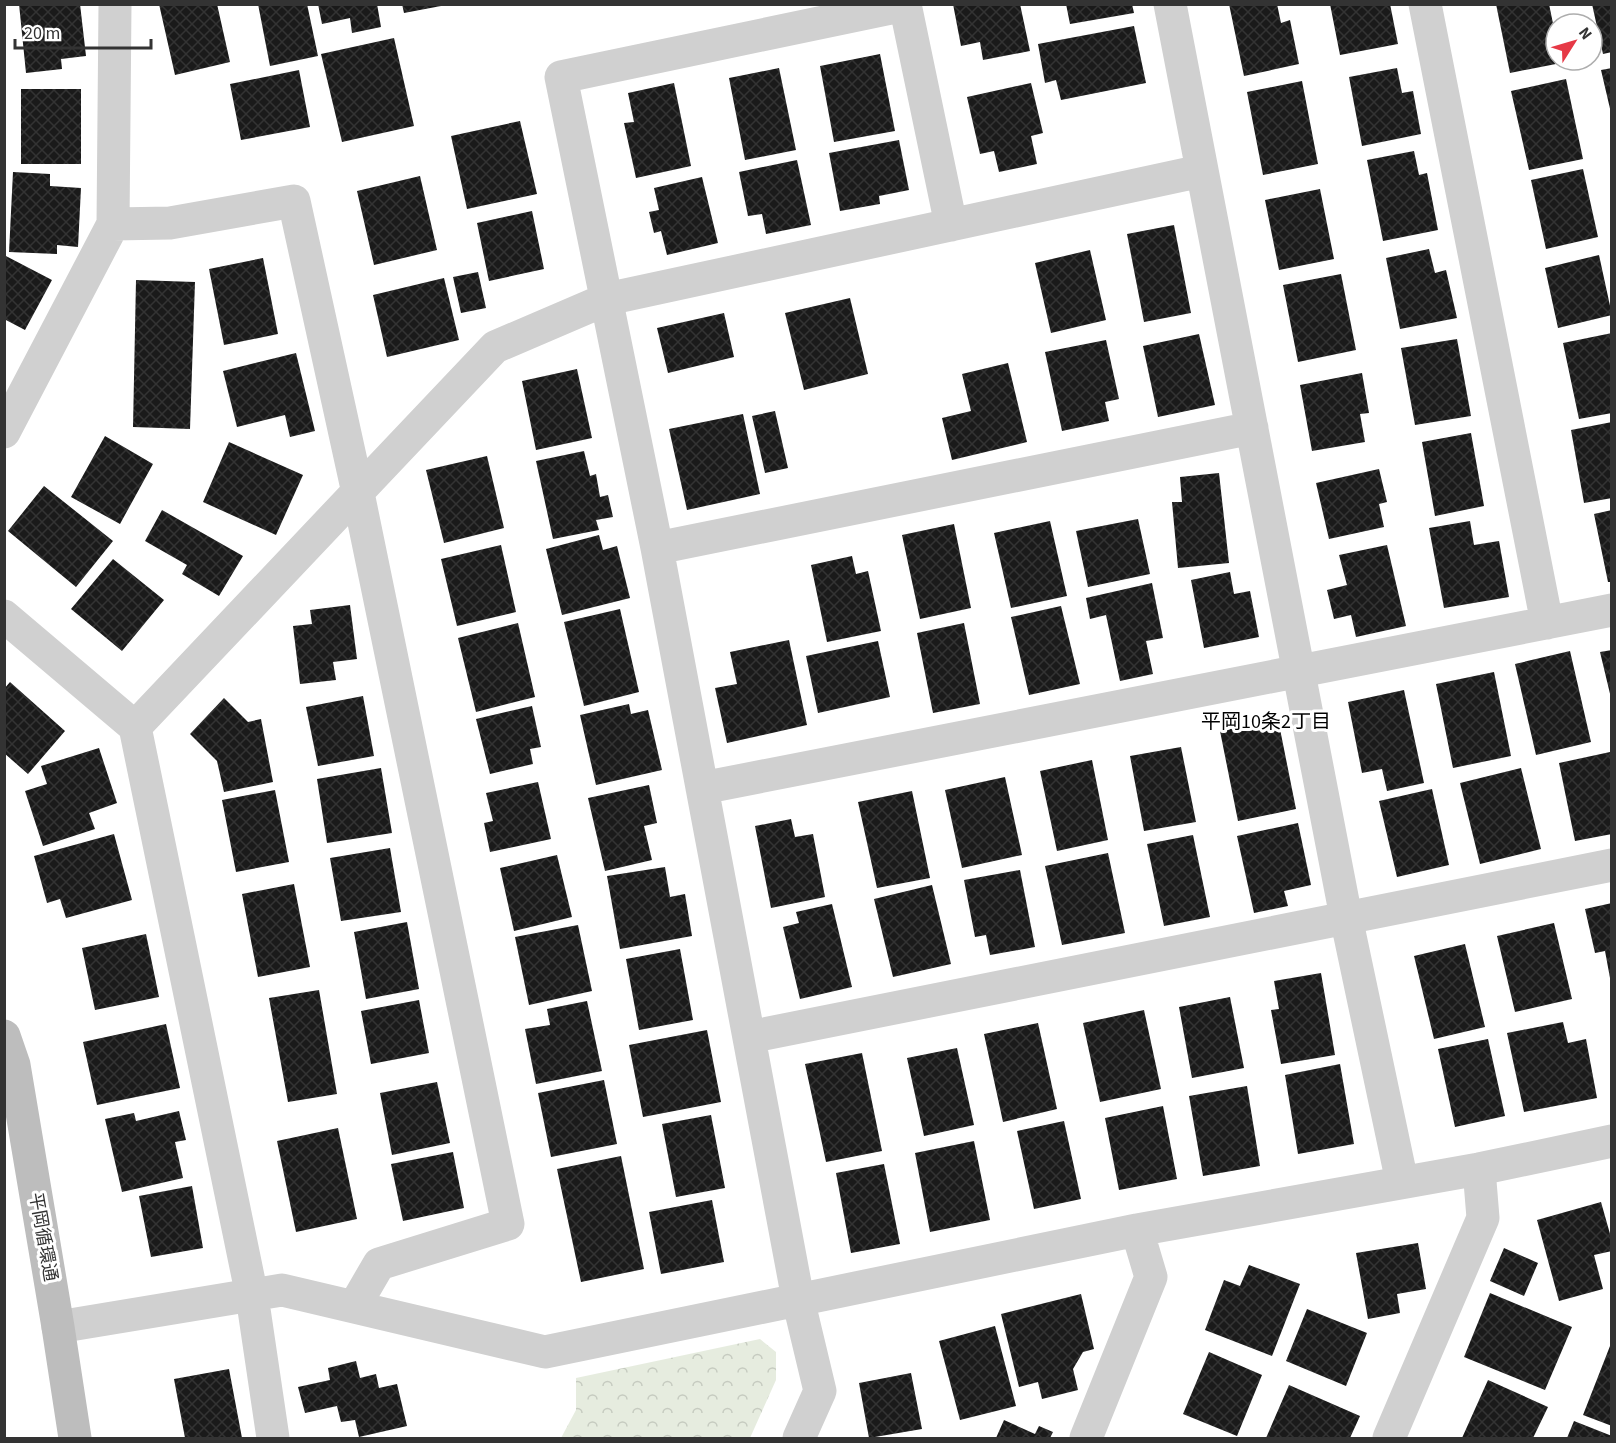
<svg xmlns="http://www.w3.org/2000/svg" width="1616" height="1443" viewBox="0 0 1616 1443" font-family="'Source Sans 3','Noto Sans JP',sans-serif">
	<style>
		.park { fill: url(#park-crowns) }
		.building { fill: url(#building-cross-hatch) }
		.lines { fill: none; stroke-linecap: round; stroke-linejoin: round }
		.street { stroke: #d0d0d0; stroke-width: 33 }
		.secondary { stroke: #bdbdbd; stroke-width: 33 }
		.labels { text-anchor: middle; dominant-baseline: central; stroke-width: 6; stroke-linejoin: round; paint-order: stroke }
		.street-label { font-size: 18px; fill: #333; stroke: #fff }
		.neighbourhood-label { font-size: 20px; fill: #000; stroke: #fff }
	</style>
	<defs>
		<pattern id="park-crowns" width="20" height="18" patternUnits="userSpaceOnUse" patternTransform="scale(1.5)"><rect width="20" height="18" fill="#e6ecdf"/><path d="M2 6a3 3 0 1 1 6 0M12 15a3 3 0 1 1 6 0" fill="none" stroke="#c6cbc0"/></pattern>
		<pattern id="building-cross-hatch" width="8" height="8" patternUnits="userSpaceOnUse" patternTransform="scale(1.5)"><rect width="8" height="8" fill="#1a1a1a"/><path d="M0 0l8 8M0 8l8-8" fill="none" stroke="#333"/></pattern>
	</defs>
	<rect width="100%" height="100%" fill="#fff"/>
	<path class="park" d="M 760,1339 L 776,1352 L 776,1380 L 750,1438 L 561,1438 L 576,1410 L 576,1378 Z"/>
	<path class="building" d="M 19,4 L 80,4 L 86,56 L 61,59 L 62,69 L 26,73 Z
		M 159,4 L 217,4 L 230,62 L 175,75 Z
		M 258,4 L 307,4 L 318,56 L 270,66 Z
		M 318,4 L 377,4 L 381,27 L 352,33 L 350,18 L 322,24 Z
		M 402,4 L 441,4 L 441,6 L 404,13 Z
		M 953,4 L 1020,4 L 1030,51 L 983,60 L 980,42 L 961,46 Z
		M 1066,4 L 1132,4 L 1134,13 L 1070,24 Z
		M 1229,4 L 1277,4 L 1281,23 L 1290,20 L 1299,64 L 1244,76 Z
		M 1330,4 L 1390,4 L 1398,44 L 1340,55 Z
		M 1496,4 L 1549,4 L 1556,38 L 1556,60 L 1561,60 L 1561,63 L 1510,73 Z
		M 1592,4 L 1612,4 L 1612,52 L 1603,54 Z
		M 1134,26 L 1146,83 L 1061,100 L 1056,80 L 1045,83 L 1038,44 Z
		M 394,38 L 414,126 L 342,142 L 321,54 Z
		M 880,54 L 895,131 L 834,142 L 820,66 Z
		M 779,68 L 796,150 L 745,160 L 729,78 Z
		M 1397,68 L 1402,93 L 1413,91 L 1421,134 L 1362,146 L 1349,77 Z
		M 1612,68 L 1612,113 L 1611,113 L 1601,70 Z
		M 299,70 L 310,127 L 241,140 L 230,84 Z
		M 1566,79 L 1583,159 L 1529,170 L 1511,91 Z
		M 1302,81 L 1318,164 L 1263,175 L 1247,92 Z
		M 674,83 L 691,166 L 636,178 L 624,123 L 634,122 L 628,93 Z
		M 1031,83 L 1043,133 L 1031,136 L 1037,164 L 999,172 L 994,151 L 980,154 L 967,97 Z
		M 21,89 L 81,89 L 81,164 L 21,164 Z
		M 520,121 L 537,194 L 467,209 L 451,136 Z
		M 899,140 L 909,190 L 879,196 L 880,204 L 840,211 L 829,153 Z
		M 1414,151 L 1419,175 L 1427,173 L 1438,230 L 1383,241 L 1367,160 Z
		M 797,160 L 811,225 L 766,234 L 762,214 L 748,216 L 739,172 Z
		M 1583,169 L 1598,237 L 1546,249 L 1531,180 Z
		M 13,172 L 50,174 L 50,186 L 81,188 L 78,247 L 57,245 L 57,254 L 9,252 Z
		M 420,176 L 437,250 L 374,265 L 357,191 Z
		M 702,177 L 718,243 L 667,255 L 661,231 L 654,233 L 649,212 L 659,210 L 654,188 Z
		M 1320,189 L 1334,259 L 1279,270 L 1265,200 Z
		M 532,211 L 544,269 L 489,281 L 477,223 Z
		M 1174,225 L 1191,313 L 1144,322 L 1127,234 Z
		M 1429,249 L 1435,273 L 1446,270 L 1457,318 L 1400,329 L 1386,258 Z
		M 1090,250 L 1106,320 L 1051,333 L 1035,263 Z
		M 4,255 L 52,280 L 25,330 L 4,319 Z
		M 1599,255 L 1612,315 L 1558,328 L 1545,268 Z
		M 263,258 L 278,334 L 224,345 L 209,269 Z
		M 478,272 L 486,308 L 461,313 L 453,277 Z
		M 1341,274 L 1356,350 L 1298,362 L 1283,285 Z
		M 444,278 L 459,340 L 387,357 L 373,295 Z
		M 136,280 L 195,282 L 190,429 L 133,427 Z
		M 850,298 L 868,374 L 804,390 L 785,313 Z
		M 724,313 L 734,357 L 668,373 L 657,328 Z
		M 1612,333 L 1612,413 L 1579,419 L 1563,343 Z
		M 1199,334 L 1215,405 L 1158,417 L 1143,346 Z
		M 1457,339 L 1471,416 L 1415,425 L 1401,348 Z
		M 1106,340 L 1119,399 L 1105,402 L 1109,421 L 1062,431 L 1045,352 Z
		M 296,353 L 315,431 L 290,437 L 285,415 L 237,427 L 223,371 Z
		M 1008,363 L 1027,442 L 952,460 L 942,418 L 971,411 L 962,374 Z
		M 577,369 L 592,438 L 536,450 L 522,381 Z
		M 1362,373 L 1369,413 L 1360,414 L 1365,442 L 1312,451 L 1300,385 Z
		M 775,411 L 788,468 L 765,473 L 752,416 Z
		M 743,414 L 760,494 L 687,510 L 669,429 Z
		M 1612,422 L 1612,498 L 1584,503 L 1571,430 Z
		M 1471,433 L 1484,506 L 1435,516 L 1422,442 Z
		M 105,436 L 153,464 L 120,524 L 71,497 Z
		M 229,442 L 303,475 L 276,535 L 203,502 Z
		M 584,451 L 590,476 L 596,474 L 600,497 L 608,495 L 613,517 L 596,520 L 599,530 L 553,539 L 536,461 Z
		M 487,456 L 504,528 L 444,543 L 426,470 Z
		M 1379,469 L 1387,502 L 1379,504 L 1384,527 L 1329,539 L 1316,483 Z
		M 1219,473 L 1229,563 L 1178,568 L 1172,502 L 1182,502 L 1180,477 Z
		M 44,486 L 113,541 L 76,587 L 8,531 Z
		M 162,510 L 243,556 L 219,596 L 182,574 L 187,565 L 145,541 Z
		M 1612,510 L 1612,582 L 1608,582 L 1594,514 Z
		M 1138,519 L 1150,574 L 1088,587 L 1076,531 Z
		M 1050,521 L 1067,596 L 1011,608 L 994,533 Z
		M 1470,521 L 1474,545 L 1499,541 L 1509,597 L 1444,608 L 1429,528 Z
		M 954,524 L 971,608 L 920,619 L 902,535 Z
		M 599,535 L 603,550 L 617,546 L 630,598 L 562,615 L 546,549 Z
		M 501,545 L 516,612 L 457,626 L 441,559 Z
		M 1387,545 L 1406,626 L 1356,637 L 1351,615 L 1334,619 L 1327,590 L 1347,585 L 1339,555 Z
		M 852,556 L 856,574 L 868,571 L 881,631 L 827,642 L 811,565 Z
		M 113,559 L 164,600 L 122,651 L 71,609 Z
		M 1230,572 L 1234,594 L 1250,591 L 1259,637 L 1204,648 L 1191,580 Z
		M 1152,583 L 1163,638 L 1146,641 L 1153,674 L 1120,681 L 1106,615 L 1090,619 L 1086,598 Z
		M 350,605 L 357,659 L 333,662 L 336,680 L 300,684 L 293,626 L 312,624 L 310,610 Z
		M 1061,606 L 1080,684 L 1029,695 L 1011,617 Z
		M 620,609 L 639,692 L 584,706 L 564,622 Z
		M 518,623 L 535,697 L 476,712 L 458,638 Z
		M 964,623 L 980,704 L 933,713 L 917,633 Z
		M 789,640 L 807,725 L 727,743 L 715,688 L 737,684 L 730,652 Z
		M 878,641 L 890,697 L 818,713 L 806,656 Z
		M 1612,650 L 1612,698 L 1611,698 L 1600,652 Z
		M 1570,651 L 1591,742 L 1536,755 L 1515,664 Z
		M 1494,672 L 1511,756 L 1453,768 L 1436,684 Z
		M 10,682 L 65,731 L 28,774 L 4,753 L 4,689 Z
		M 1404,690 L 1424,783 L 1387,791 L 1382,769 L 1362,773 L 1348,702 Z
		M 363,696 L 374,756 L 318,766 L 306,707 Z
		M 224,698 L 248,722 L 261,719 L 273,782 L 224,792 L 217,761 L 190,734 Z
		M 629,704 L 631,714 L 648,710 L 662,770 L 596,785 L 580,715 Z
		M 532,706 L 541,747 L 530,749 L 533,764 L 490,774 L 476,719 Z
		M 1278,719 L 1296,809 L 1238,821 L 1220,731 Z
		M 1181,747 L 1196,822 L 1144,831 L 1130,756 Z
		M 99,748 L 117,803 L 89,813 L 95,829 L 43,846 L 25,791 L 47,784 L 41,766 Z
		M 1610,752 L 1612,834 L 1575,841 L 1559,763 Z
		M 1092,760 L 1108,840 L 1057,851 L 1040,771 Z
		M 381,768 L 392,833 L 327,843 L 317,779 Z
		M 1521,768 L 1541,849 L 1480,864 L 1460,783 Z
		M 1005,777 L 1022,855 L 962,868 L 945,790 Z
		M 538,782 L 551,839 L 490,852 L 484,823 L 493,821 L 486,793 Z
		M 649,785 L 657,823 L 644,826 L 652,860 L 605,871 L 588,798 Z
		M 1432,789 L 1449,865 L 1397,877 L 1379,801 Z
		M 275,790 L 289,862 L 236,872 L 222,800 Z
		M 912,791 L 930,878 L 877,888 L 858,802 Z
		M 791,819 L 795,837 L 813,834 L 825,897 L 771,908 L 755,826 Z
		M 1298,823 L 1311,885 L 1284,891 L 1288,906 L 1254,913 L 1237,836 Z
		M 114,834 L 132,900 L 66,918 L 60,899 L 47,903 L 34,856 Z
		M 1193,835 L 1210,917 L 1164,926 L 1147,844 Z
		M 390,848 L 401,912 L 341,921 L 330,858 Z
		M 1108,853 L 1125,933 L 1062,945 L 1045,866 Z
		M 557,855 L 572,917 L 514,931 L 500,868 Z
		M 665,867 L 670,897 L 685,894 L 692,936 L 620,949 L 607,876 Z
		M 1020,870 L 1035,947 L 990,955 L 986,935 L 975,937 L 964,880 Z
		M 294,884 L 310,967 L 258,977 L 242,894 Z
		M 932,885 L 951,964 L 893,977 L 874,899 Z
		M 1612,903 L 1612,978 L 1610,978 L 1605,951 L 1595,953 L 1585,909 Z
		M 832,904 L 852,987 L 800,999 L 783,927 L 799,923 L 796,912 Z
		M 407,922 L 419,989 L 366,999 L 354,932 Z
		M 1554,923 L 1572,999 L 1515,1012 L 1497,936 Z
		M 578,925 L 592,991 L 529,1005 L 515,937 Z
		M 146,934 L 159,997 L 95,1010 L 82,948 Z
		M 1465,944 L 1485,1027 L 1434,1039 L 1414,956 Z
		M 680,949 L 693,1020 L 639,1030 L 626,959 Z
		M 1321,973 L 1335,1055 L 1281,1064 L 1271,1010 L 1279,1009 L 1274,981 Z
		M 319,990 L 337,1094 L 288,1102 L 269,998 Z
		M 1230,997 L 1244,1068 L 1192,1078 L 1179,1007 Z
		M 419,1000 L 429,1053 L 371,1064 L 361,1011 Z
		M 587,1001 L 602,1071 L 536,1084 L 525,1029 L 550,1025 L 547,1009 Z
		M 1144,1010 L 1161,1089 L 1100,1102 L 1083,1023 Z
		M 1563,1022 L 1568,1043 L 1586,1039 L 1597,1098 L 1524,1112 L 1507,1033 Z
		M 1038,1023 L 1057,1109 L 1003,1122 L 984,1034 Z
		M 166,1024 L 180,1088 L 97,1105 L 83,1042 Z
		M 707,1030 L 721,1102 L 643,1117 L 629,1045 Z
		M 1488,1039 L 1505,1116 L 1455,1127 L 1438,1049 Z
		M 957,1048 L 974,1125 L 924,1136 L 907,1058 Z
		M 862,1053 L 882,1151 L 826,1162 L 805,1064 Z
		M 1340,1064 L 1354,1144 L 1298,1154 L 1285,1075 Z
		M 604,1080 L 617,1144 L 551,1157 L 538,1093 Z
		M 437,1082 L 450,1143 L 392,1155 L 380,1093 Z
		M 1247,1086 L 1260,1166 L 1203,1176 L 1189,1096 Z
		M 1163,1106 L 1177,1179 L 1119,1190 L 1105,1118 Z
		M 179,1111 L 186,1140 L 175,1142 L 183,1178 L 122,1192 L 105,1119 L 134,1113 L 136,1121 Z
		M 711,1115 L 725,1188 L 676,1197 L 662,1124 Z
		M 1064,1121 L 1081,1199 L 1034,1209 L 1017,1131 Z
		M 338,1128 L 357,1219 L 296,1232 L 277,1141 Z
		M 974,1141 L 990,1220 L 930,1232 L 915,1153 Z
		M 453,1152 L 464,1208 L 403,1221 L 391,1164 Z
		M 621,1156 L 644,1269 L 581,1282 L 557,1169 Z
		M 884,1164 L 900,1244 L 851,1253 L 836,1173 Z
		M 192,1186 L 203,1248 L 151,1257 L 139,1196 Z
		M 712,1200 L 724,1262 L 661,1274 L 649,1212 Z
		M 1601,1202 L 1612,1241 L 1612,1251 L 1594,1255 L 1603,1289 L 1559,1301 L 1537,1220 Z
		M 1418,1243 L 1426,1289 L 1397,1294 L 1400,1313 L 1368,1319 L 1356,1253 Z
		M 1504,1248 L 1538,1263 L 1524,1296 L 1490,1281 Z
		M 1249,1265 L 1300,1284 L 1272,1356 L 1205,1330 L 1224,1280 L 1240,1286 Z
		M 1490,1293 L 1572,1327 L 1545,1390 L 1464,1357 Z
		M 1081,1294 L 1094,1349 L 1083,1352 L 1073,1369 L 1078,1390 L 1042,1399 L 1038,1382 L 1019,1387 L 1001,1314 Z
		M 1307,1309 L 1367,1333 L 1346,1386 L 1286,1361 Z
		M 995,1326 L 1016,1406 L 960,1420 L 939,1341 Z
		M 1610,1346 L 1612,1347 L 1612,1426 L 1583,1415 Z
		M 1209,1352 L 1262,1375 L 1237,1436 L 1183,1414 Z
		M 356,1361 L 360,1378 L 376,1374 L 379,1388 L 397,1384 L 407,1426 L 359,1437 L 355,1420 L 341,1422 L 337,1406 L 305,1413 L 298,1387 L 330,1380 L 328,1368 Z
		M 229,1369 L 242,1438 L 185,1438 L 174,1379 Z
		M 911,1373 L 922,1429 L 869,1438 L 859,1383 Z
		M 1488,1380 L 1548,1407 L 1533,1438 L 1462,1438 Z
		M 1289,1385 L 1360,1416 L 1350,1438 L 1266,1438 Z
		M 1004,1420 L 1035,1434 L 1039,1426 L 1053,1432 L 1050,1438 L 996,1438 Z
		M 1574,1421 L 1612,1436 L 1612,1438 L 1567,1438 Z"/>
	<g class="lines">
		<path class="street" d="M 905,4 L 951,225
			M 1170,4 L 1346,917 L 1402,1182
			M 1425,4 L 1547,623
			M 113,224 L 170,223 L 294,201 L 358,493 L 508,1224 L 379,1264 L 354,1307
			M 4,432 L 113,224 L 115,4
			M 657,548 L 1252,428
			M 4,616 L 135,727 L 252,1296 L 273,1438
			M 135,727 L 495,347 L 607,299 L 1201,171
			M 702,788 L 1612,610
			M 749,1037 L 1612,865
			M 58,1327 L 282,1290 L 545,1352 L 1137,1230 L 1479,1169 L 1612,1141
			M 799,1438 L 820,1391 L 798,1299 L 657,548 L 561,77 L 905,5
			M 1086,1438 L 1151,1277 L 1137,1230
			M 1389,1438 L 1483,1218 L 1479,1169"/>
		<path class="secondary" d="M 4,1036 L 14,1065 L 58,1327 L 75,1438"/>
	</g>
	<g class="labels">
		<g class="street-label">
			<text transform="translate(43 1237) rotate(80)">平岡循環通</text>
		</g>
		<g class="neighbourhood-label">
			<text x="1266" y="722">平岡10条2丁目</text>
		</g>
	</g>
	<rect width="1616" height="1443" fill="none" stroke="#333333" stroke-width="12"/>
	<g transform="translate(1574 42) rotate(53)"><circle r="28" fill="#ffffff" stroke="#adadad" stroke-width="1.5"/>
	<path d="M0-4.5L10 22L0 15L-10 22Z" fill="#e63946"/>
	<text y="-9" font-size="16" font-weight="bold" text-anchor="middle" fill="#333333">N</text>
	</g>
	<path d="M15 39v9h136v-9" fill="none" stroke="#333333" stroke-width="3"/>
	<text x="24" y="39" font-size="18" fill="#333333" stroke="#ffffff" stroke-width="4.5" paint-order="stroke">20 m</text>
</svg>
